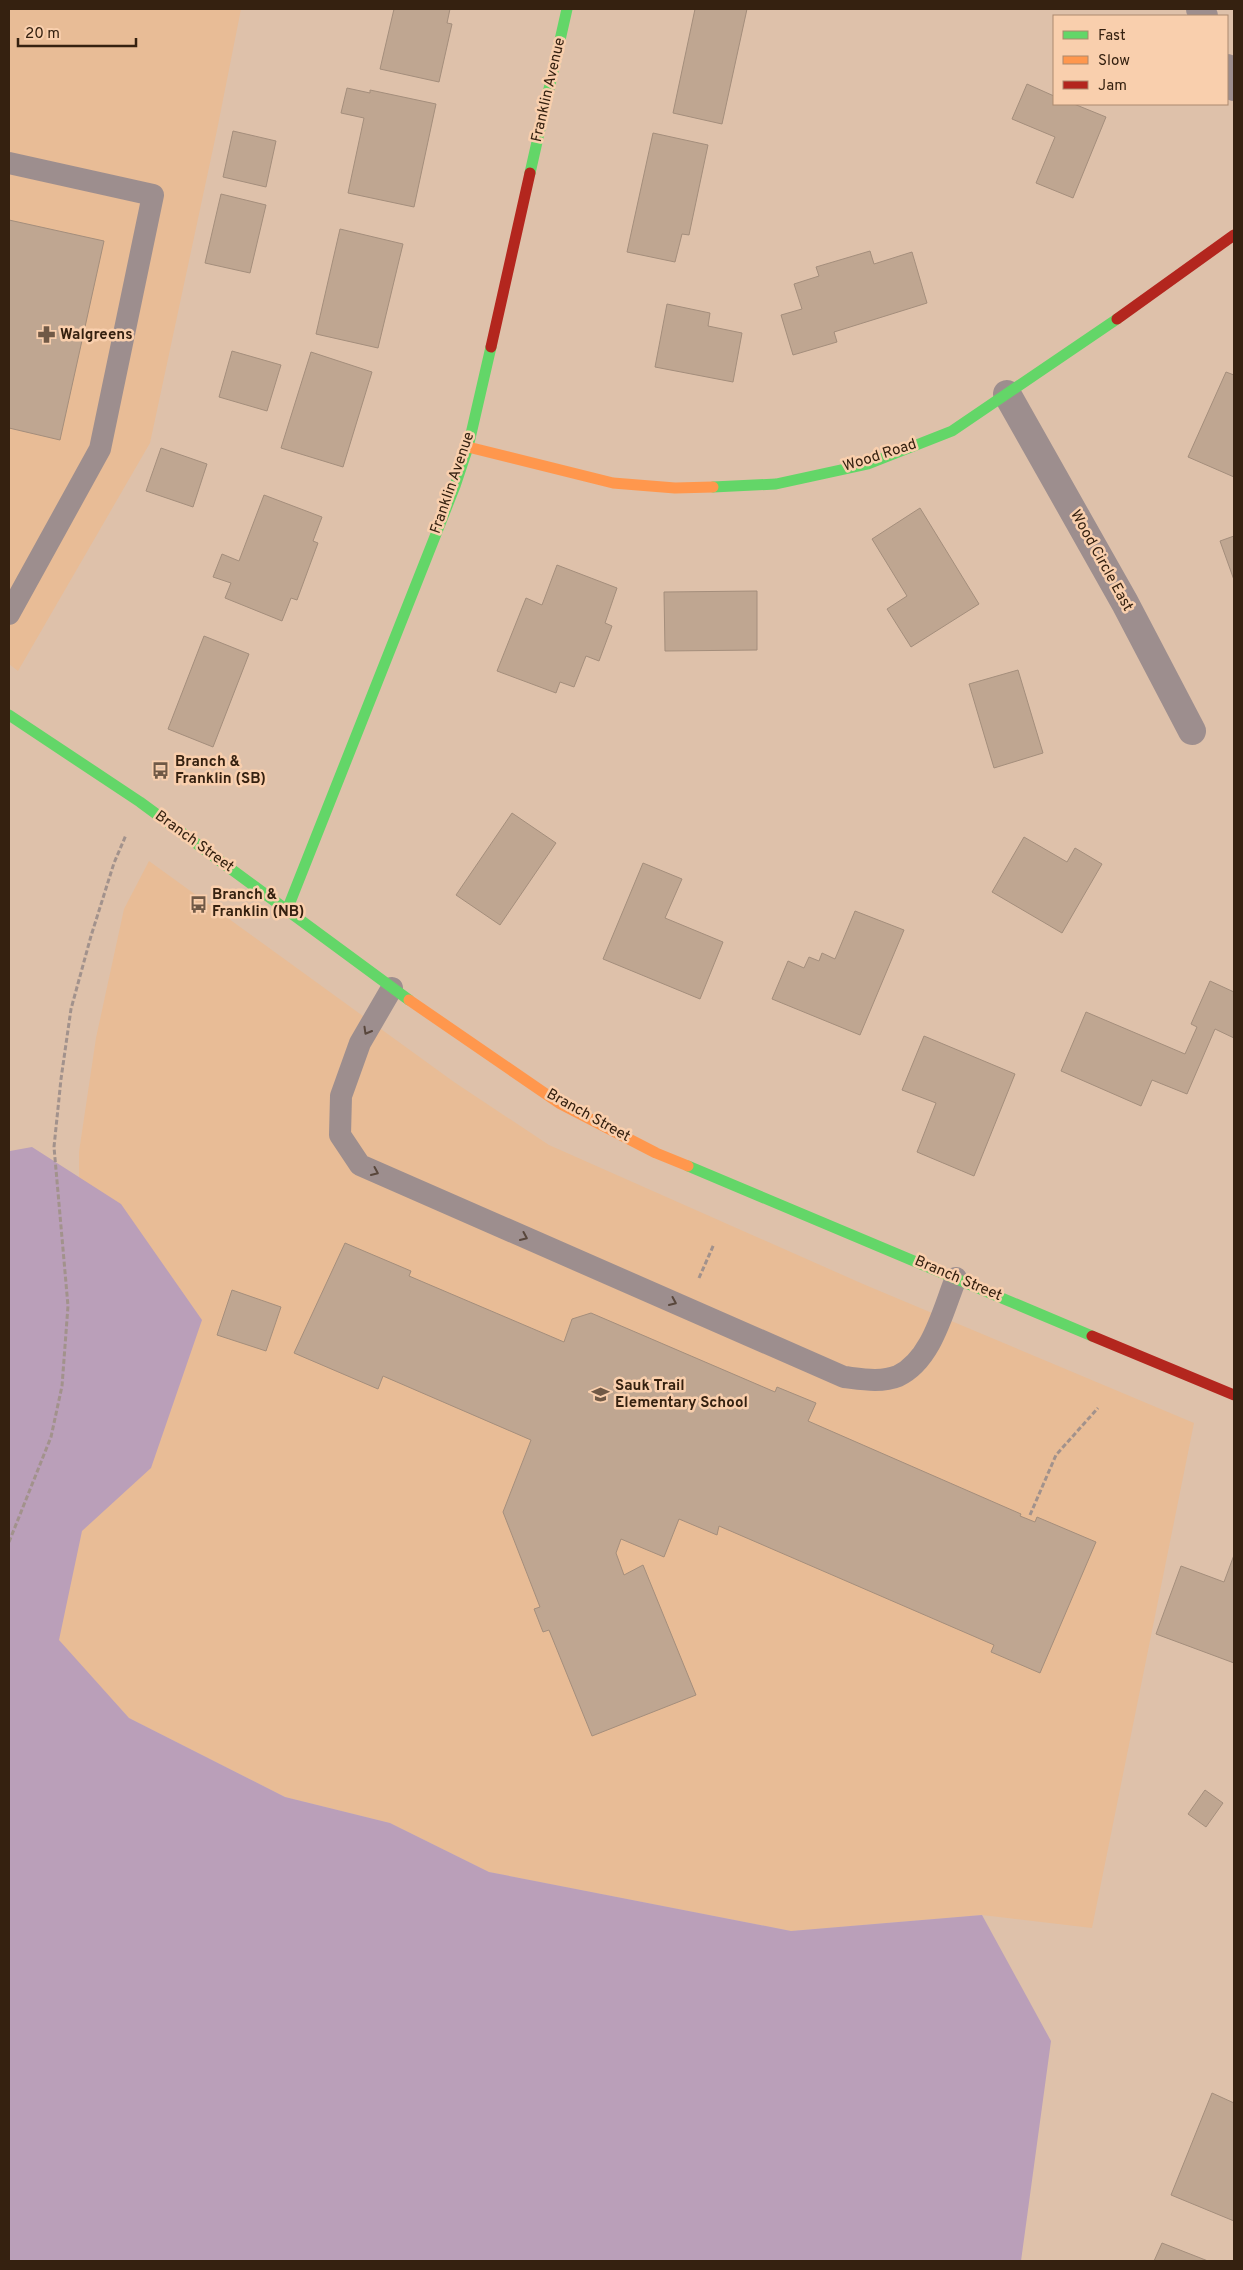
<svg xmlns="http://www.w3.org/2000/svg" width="1243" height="2270" viewBox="0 0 1243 2270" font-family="Overpass,sans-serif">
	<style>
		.built { fill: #e8bc96 }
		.forest { fill: #ba9fb9 }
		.building { fill: #bfa691; stroke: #a48e7c }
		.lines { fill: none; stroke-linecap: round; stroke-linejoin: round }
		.path { stroke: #a2928c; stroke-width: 3; stroke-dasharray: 5 2.5; stroke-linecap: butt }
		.lane { stroke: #9d8e8e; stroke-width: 22 }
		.street { stroke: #9d8e8e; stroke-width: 28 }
		.fast { stroke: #63d668; stroke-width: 11 }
		.slow { stroke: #ff974d; stroke-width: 11 }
		.jam { stroke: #b3261e; stroke-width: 11 }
		.oneway { stroke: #59473c }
		.labels { text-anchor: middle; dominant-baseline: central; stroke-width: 5; stroke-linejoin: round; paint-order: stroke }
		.street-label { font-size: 15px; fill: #352110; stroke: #f9cfad }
		.poi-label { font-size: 15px; font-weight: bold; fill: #352110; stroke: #f9cfad; text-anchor: start }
	</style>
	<rect width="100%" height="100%" fill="#dec1aa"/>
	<path class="built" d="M 9,9 L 241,9 L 217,130 L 150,443 L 18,671 L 9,664 Z
		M 149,861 L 454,1082 L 549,1145 L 863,1284 L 1194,1423 L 1092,1928 L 982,1915 L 791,1931 L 489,1872 L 390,1823 L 285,1797 L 129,1718 L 58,1640 L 79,1299 L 79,1152 L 96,1038 L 124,909 Z"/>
	<path class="forest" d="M 32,1147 L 121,1204 L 202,1320 L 151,1468 L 82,1531 L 59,1640 L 129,1718 L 285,1797 L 390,1823 L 489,1872 L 791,1931 L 982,1915 L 1051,2041 L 1021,2261 L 9,2261 L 9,1154 L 10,1151 Z"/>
	<path class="building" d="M 394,9 L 450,9 L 447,23 L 452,24 L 439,82 L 380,69 Z
		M 695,9 L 747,9 L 722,124 L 673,113 Z
		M 1027,84 L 1054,96 L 1054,104 L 1074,104 L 1106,117 L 1073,198 L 1036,183 L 1055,137 L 1012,119 Z
		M 347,88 L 370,93 L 370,90 L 436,104 L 414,207 L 348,193 L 364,118 L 341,113 Z
		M 233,131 L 276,141 L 266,187 L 223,177 Z
		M 653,133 L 708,145 L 689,235 L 682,234 L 675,262 L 627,252 Z
		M 221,194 L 266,205 L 250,273 L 205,263 Z
		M 9,220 L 104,241 L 60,440 L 9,428 Z
		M 340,229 L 403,244 L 378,348 L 316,334 Z
		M 870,251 L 874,264 L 912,252 L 927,303 L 834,332 L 837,342 L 793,355 L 781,315 L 802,309 L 794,284 L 819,276 L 816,267 Z
		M 667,304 L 710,313 L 708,326 L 742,333 L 733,382 L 655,367 Z
		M 232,351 L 281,365 L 267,411 L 219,397 Z
		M 311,352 L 372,372 L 343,467 L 281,448 Z
		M 1226,372 L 1234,375 L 1234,477 L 1188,457 Z
		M 161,448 L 207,464 L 193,507 L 146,491 Z
		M 264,495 L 322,517 L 313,541 L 318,543 L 297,600 L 291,598 L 282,621 L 225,598 L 231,583 L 213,577 L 222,554 L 239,561 Z
		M 920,508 L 979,604 L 911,647 L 887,609 L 907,596 L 872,539 Z
		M 1234,536 L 1234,580 L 1220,541 Z
		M 557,565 L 617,588 L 605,623 L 612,626 L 599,661 L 586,656 L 574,687 L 560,682 L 556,693 L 497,671 L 526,598 L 542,605 Z
		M 757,591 L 757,650 L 665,651 L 664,592 Z
		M 204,636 L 249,654 L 213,747 L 168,729 Z
		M 1018,670 L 1043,753 L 994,768 L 969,684 Z
		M 512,813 L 556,843 L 500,925 L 456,895 Z
		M 1024,837 L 1067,862 L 1075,848 L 1102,864 L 1062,933 L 992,892 Z
		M 643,863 L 682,879 L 665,918 L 723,942 L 700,999 L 603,959 Z
		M 855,911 L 904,930 L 860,1035 L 772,999 L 788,961 L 804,968 L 809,957 L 819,961 L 822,953 L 835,959 Z
		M 1210,981 L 1234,992 L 1234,1038 L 1215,1029 L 1187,1094 L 1152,1080 L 1141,1106 L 1061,1071 L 1086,1012 L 1185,1054 L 1197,1027 L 1191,1024 Z
		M 924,1036 L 1015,1074 L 974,1176 L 917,1152 L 936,1103 L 902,1090 Z
		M 345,1243 L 411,1271 L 409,1276 L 564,1342 L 572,1319 L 591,1313 L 775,1392 L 777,1387 L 816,1403 L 808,1421 L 1021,1514 L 1020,1516 L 1035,1522 L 1037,1517 L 1096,1542 L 1040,1673 L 991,1652 L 994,1645 L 719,1526 L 717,1535 L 679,1519 L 664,1557 L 621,1539 L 616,1553 L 624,1575 L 643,1565 L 696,1695 L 592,1736 L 549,1630 L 543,1632 L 534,1609 L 540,1607 L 503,1512 L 531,1440 L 383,1376 L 378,1389 L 294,1353 Z
		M 232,1290 L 281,1307 L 266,1351 L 217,1335 Z
		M 1234,1555 L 1234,1663 L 1156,1634 L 1181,1566 L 1224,1582 Z
		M 1205,1790 L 1223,1803 L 1206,1827 L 1188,1814 Z
		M 1212,2093 L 1234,2103 L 1234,2221 L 1171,2195 Z
		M 1162,2243 L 1208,2261 L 1154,2261 Z"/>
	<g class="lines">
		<path class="path" d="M 699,1278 L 714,1244
			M 1030,1515 L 1056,1455 L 1098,1408
			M 9,1542 L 51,1437 L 62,1386 L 68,1306 L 54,1147 L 61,1079 L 71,1009 L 91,936 L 114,863 L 126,835"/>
		<path class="lane" d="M 9,163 L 153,195 L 100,449 L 9,614
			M 392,988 L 360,1043 L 341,1096 L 340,1135 L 360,1165 L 844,1377 C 861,1379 881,1383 898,1376 C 932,1360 943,1310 956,1278"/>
		<path class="street" d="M 1200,9 L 1204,16
			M 1227,68 L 1234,87
			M 1007,394 L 1125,603 L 1192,731"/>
		<path class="fast" d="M 530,173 L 567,9
			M 713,487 L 776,484 L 868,464 L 952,431 L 1117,319
			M 9,715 L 140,802 L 409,1000
			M 287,910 L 455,486 L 468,447 L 491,347
			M 688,1166 L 1092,1336"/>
		<path class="slow" d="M 468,447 L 613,483 L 675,488 L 713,487
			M 409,1000 L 559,1103 L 656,1153 L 688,1166"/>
		<path class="jam" d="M 1117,319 L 1234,235
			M 491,347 L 530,173
			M 1092,1336 L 1234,1395"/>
	</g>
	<defs><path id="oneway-chevron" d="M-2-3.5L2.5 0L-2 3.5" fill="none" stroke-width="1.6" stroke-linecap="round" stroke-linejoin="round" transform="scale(1.25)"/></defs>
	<g class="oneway">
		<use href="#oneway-chevron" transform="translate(367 1031) rotate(120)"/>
		<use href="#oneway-chevron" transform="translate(375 1172) rotate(24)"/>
		<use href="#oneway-chevron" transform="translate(524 1237) rotate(24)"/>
		<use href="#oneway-chevron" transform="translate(673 1302) rotate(24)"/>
	</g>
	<defs>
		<symbol id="pharmacy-bare" viewBox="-9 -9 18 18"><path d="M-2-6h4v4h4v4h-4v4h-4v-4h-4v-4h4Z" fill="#705946" stroke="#f9cfad" stroke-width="2.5" paint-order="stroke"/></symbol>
		<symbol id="bus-bare" viewBox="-9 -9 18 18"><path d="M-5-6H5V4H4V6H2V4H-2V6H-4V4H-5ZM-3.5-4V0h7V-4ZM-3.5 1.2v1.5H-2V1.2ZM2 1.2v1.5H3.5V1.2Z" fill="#705946" stroke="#f9cfad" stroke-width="2.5" paint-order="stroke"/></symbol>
		<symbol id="school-bare" viewBox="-9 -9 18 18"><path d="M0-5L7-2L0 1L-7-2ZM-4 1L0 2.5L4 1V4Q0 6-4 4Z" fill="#705946" stroke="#f9cfad" stroke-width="2.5" paint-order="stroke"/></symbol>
	</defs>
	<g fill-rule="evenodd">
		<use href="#pharmacy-bare" x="34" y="322" width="25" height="25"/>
		<use href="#bus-bare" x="148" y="758" width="25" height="25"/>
		<use href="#bus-bare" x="186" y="892" width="25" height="25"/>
		<use href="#school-bare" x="588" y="1382" width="25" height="25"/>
	</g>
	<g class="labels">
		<g class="street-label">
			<text transform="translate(549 90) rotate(-77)">Franklin Avenue</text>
			<text transform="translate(880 456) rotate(-18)">Wood Road</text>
			<text transform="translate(453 483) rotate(-71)">Franklin Avenue</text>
			<text transform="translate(1101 561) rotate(61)">Wood Circle East</text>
			<text transform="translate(194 842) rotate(36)">Branch Street</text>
			<text transform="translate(588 1116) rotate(29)">Branch Street</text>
			<text transform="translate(958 1279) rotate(23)">Branch Street</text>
		</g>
		<g class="poi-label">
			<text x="60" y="335">Walgreens</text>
			<text x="175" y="762">Branch &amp;<tspan x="175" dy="17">Franklin (SB)</tspan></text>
			<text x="212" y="895">Branch &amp;<tspan x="212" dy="17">Franklin (NB)</tspan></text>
			<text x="615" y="1386">Sauk Trail<tspan x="615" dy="17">Elementary School</tspan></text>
		</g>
	</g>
	<rect width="1243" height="2270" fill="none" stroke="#352110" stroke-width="20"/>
	<rect x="1053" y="15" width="175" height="90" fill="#f9cfad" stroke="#ab896e"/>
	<rect x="1063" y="31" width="25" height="8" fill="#63d668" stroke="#ab896e"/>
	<text x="1098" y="40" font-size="15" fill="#352110">Fast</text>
	<rect x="1063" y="56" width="25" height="8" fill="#ff974d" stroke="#ab896e"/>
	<text x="1098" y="65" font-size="15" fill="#352110">Slow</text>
	<rect x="1063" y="81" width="25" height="8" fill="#b3261e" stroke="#ab896e"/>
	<text x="1098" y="90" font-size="15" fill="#352110">Jam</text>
	<path d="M18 38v8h118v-8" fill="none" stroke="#352110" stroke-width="2.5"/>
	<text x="25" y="38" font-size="15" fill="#352110" stroke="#f9cfad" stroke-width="4" paint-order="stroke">20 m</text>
</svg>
